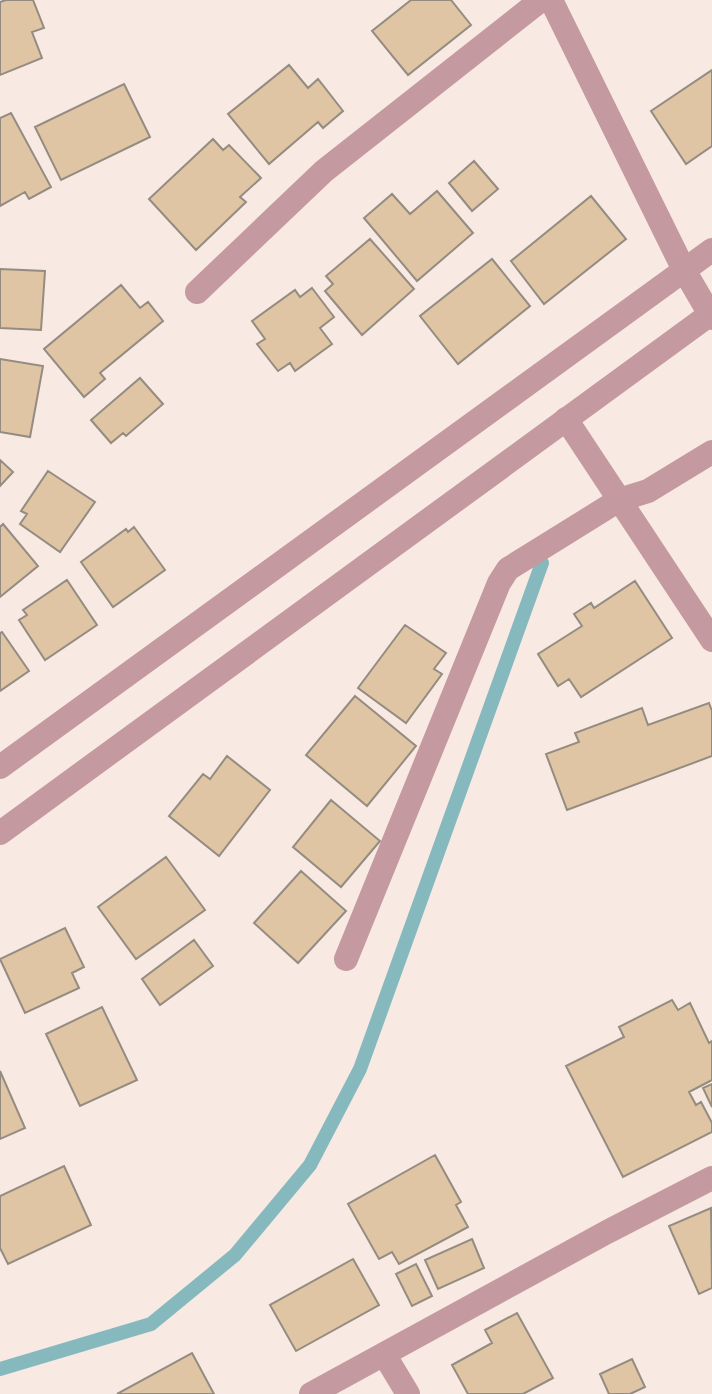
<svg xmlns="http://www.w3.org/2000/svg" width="712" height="1394" viewBox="0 0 712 1394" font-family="Karla,sans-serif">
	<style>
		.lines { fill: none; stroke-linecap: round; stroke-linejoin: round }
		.stream { stroke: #86b9be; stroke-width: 14 }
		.building { fill: #e0c5a4; stroke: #948c81; stroke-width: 2 }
		.minor { stroke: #c4999f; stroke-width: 24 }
		.tertiary { stroke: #c4999f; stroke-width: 24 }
	</style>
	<rect width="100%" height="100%" fill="#f8e9e3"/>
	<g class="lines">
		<path class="stream" d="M 0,1369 L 151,1324 L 235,1255 L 310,1165 L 360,1069 L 542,563"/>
	</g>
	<path class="building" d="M 6,0 L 33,0 L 44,28 L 32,32 L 42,58 L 0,75 L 0,2 Z
		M 411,0 L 451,0 L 471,25 L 408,75 L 372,31 Z
		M 289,65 L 308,88 L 318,79 L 343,111 L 323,128 L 318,122 L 269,164 L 228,114 Z
		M 712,70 L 712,146 L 686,164 L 651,111 Z
		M 124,84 L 150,137 L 61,180 L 35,127 Z
		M 11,113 L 51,187 L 29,199 L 25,192 L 0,206 L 0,118 Z
		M 213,139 L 223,150 L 229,145 L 261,178 L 240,197 L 246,202 L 196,250 L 149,199 Z
		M 474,161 L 498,189 L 472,211 L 449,183 Z
		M 437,191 L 473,233 L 417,281 L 364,218 L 392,194 L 410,214 Z
		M 591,196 L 626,239 L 544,304 L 511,261 Z
		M 370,239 L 414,289 L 362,335 L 325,291 L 333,284 L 326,276 Z
		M 492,259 L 530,306 L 458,364 L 420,316 Z
		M 0,269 L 45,271 L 41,330 L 0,328 Z
		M 121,285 L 140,308 L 148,302 L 163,321 L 100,373 L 105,379 L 84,397 L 44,349 Z
		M 312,288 L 334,317 L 320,328 L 332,344 L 295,371 L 290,363 L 278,371 L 257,344 L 265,339 L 252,321 L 295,290 L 300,297 Z
		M 0,359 L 43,366 L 30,437 L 0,432 Z
		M 140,378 L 163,404 L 126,436 L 123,433 L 111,443 L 91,420 Z
		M 0,460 L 13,472 L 0,486 Z
		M 48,471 L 95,502 L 60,552 L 20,524 L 27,514 L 21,511 Z
		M 3,524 L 38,566 L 0,597 L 0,527 Z
		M 134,527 L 165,570 L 113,607 L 81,562 L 126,529 L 128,532 Z
		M 67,580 L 97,625 L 45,660 L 19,620 L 27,615 L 23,610 Z
		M 635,581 L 672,638 L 581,697 L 569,679 L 558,686 L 538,654 L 582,626 L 574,614 L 591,603 L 594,608 Z
		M 405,625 L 446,653 L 434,669 L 442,674 L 406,723 L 358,688 Z
		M 2,632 L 29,671 L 0,691 L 0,633 Z
		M 355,696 L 416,746 L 367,806 L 306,755 Z
		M 709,703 L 712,711 L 712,756 L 567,810 L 546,754 L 579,742 L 575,733 L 642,708 L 648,725 Z
		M 227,756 L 270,790 L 219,856 L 169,816 L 203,774 L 210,779 Z
		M 331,800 L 380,841 L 341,887 L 293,847 Z
		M 166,857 L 205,910 L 136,959 L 98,907 Z
		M 301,871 L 346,911 L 298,963 L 254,923 Z
		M 65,928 L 84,967 L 72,973 L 79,988 L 25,1013 L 0,959 Z
		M 194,940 L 213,966 L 160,1005 L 142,979 Z
		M 672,1000 L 678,1010 L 690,1003 L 709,1043 L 712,1041 L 712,1080 L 689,1092 L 696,1105 L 701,1102 L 712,1123 L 712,1132 L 623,1177 L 566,1066 L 624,1037 L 619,1027 Z
		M 102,1007 L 137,1080 L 80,1106 L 46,1034 Z
		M 0,1071 L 25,1128 L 0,1139 Z
		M 712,1084 L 712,1107 L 703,1088 Z
		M 435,1155 L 461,1202 L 456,1205 L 468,1227 L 399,1264 L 392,1252 L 379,1259 L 348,1204 Z
		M 64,1166 L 91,1225 L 8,1264 L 0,1248 L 0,1196 Z
		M 711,1208 L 712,1288 L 699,1294 L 669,1226 Z
		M 472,1239 L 484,1268 L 438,1289 L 425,1260 Z
		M 353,1259 L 379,1305 L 296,1351 L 270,1305 Z
		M 416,1264 L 432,1296 L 412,1306 L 396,1274 Z
		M 517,1313 L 553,1378 L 523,1394 L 468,1394 L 452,1365 L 492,1343 L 485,1330 Z
		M 192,1353 L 214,1394 L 117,1394 Z
		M 632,1359 L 645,1387 L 630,1394 L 609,1394 L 600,1374 Z"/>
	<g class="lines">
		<path class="minor" d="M 551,0 L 684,270 L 712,318
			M 197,292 L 324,171 L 541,0
			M 566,419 L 712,640
			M 346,959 L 499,583 L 508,569 L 619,500 L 648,491 L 712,452
			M 384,1354 L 408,1394
			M 311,1394 L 607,1232 L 712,1178"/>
		<path class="tertiary" d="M 0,767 L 712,250
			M 0,833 L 712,313"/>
	</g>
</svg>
